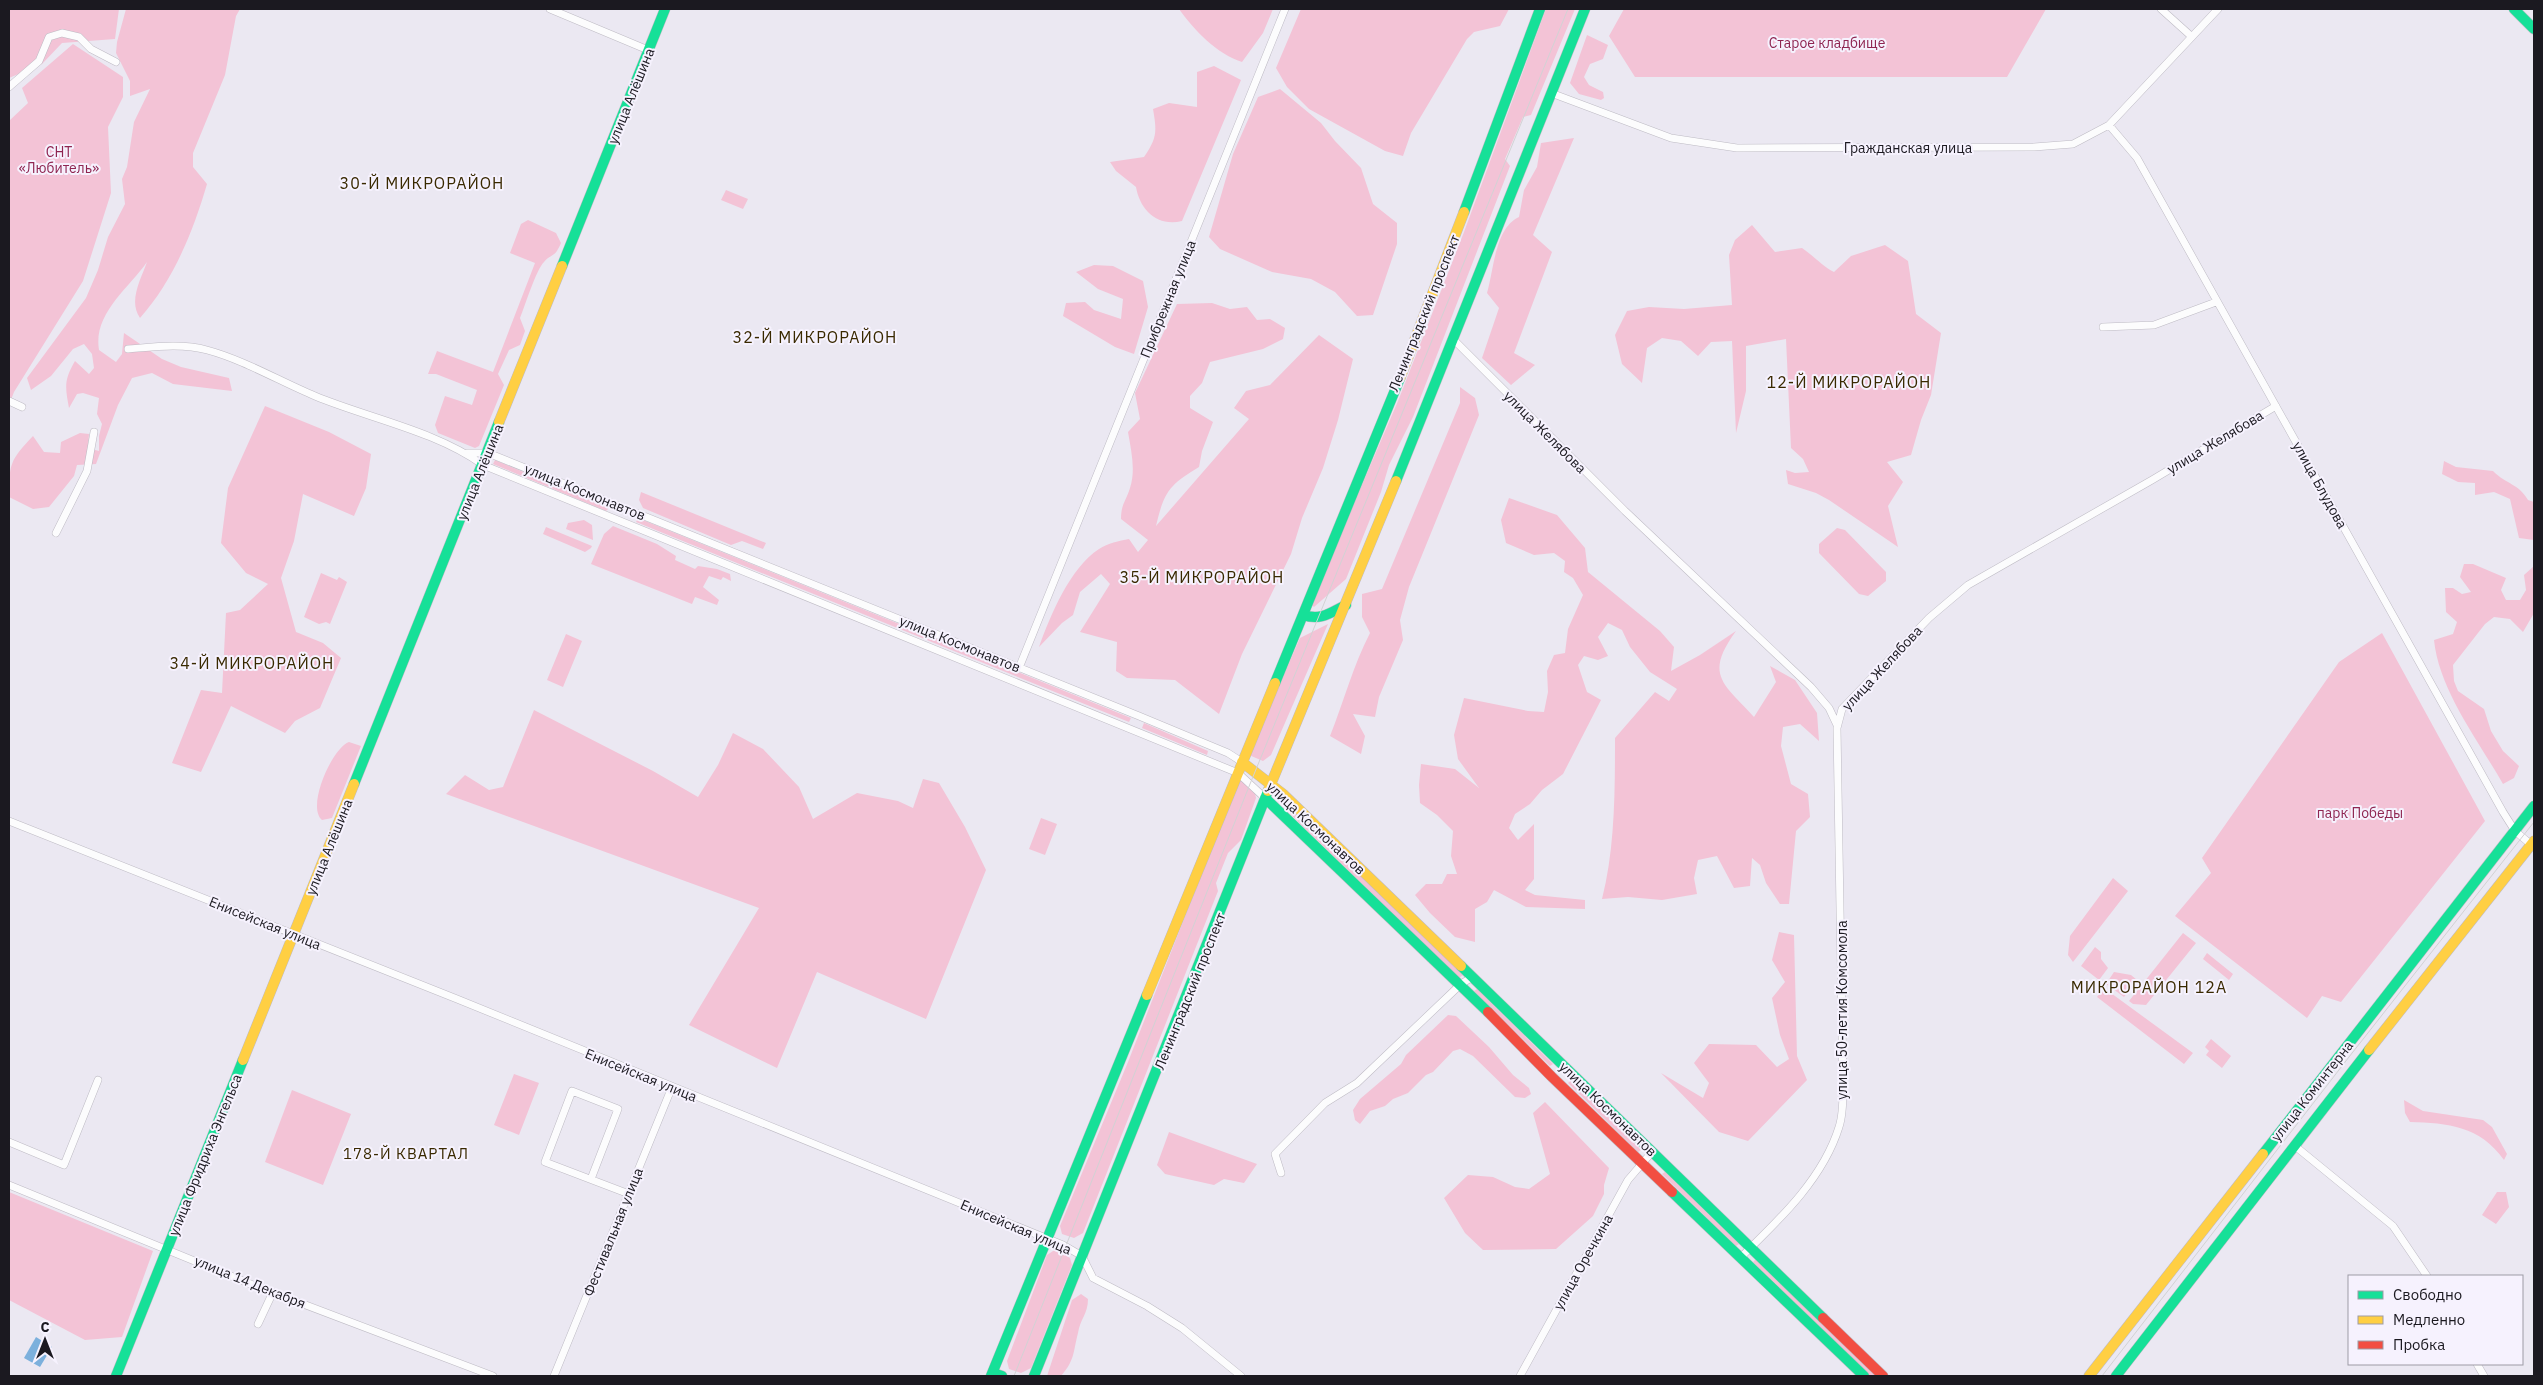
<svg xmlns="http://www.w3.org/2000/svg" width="2543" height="1385" viewBox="0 0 2543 1385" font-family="'IBM Plex Sans',sans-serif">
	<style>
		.green { fill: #f3c3d6 }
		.water { fill: #7cb0dc }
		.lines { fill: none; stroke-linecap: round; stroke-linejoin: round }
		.street-casing { stroke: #bebbc4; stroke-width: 8 }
		.fast-casing { stroke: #bebbc4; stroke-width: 11 }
		.slow-casing { stroke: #bebbc4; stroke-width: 11 }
		.jam-casing { stroke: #bebbc4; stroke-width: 11 }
		.street { stroke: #fcfcfd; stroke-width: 7 }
		.fast { stroke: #16e098; stroke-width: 10 }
		.slow { stroke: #ffcf43; stroke-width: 10 }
		.jam { stroke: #f24e42; stroke-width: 10 }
		.tram { stroke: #d2d2d4; stroke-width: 1 }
		.labels { text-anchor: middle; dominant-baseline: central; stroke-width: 4; stroke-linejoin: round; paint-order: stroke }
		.park-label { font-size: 14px; fill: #8f2551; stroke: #f6f2fe }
		.street-label { font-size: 14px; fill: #1b1920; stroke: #f6f2fe }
		.neighbourhood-label { font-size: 15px; letter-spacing: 1px; fill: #392900; stroke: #f6f2fe }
		.quarter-label { font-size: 16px; letter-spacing: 1px; fill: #392900; stroke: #f6f2fe }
	</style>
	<rect width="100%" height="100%" fill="#ebe8f2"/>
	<path class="green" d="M 9,9 L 119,9 L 115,39 L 62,43 L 42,64 L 9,78 Z
		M 126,9 L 240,9 L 236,16 L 225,75 L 193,153 L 193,167 L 207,184 C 193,232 173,281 140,318 C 128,301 141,279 147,262 C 128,289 93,314 99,350 L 116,362 L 122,354 L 124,333 L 162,359 L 181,367 L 229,378 L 232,391 L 173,384 L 152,373 L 132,378 L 118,405 L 96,464 L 77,465 L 74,476 L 49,507 L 33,509 L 9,497 C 9,464 10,460 33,436 L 44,452 L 60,453 L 61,442 L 80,433 L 89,434 L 88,448 L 99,451 L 99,436 L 102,424 L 97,414 L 99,398 L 83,393 L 77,394 L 69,408 C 65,387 64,380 75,361 L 89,374 L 94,368 L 92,354 L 84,344 L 73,349 L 51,376 L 31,390 L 27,378 L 86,298 L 98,270 L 108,237 L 125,204 L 122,179 L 127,167 L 134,122 L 150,89 L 130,96 L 130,81 L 116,53 L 117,42 Z
		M 1179,9 L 1273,9 L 1263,33 L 1242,62 C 1217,54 1194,30 1179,9 Z
		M 1301,9 L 1509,9 L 1500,26 L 1474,32 L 1467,39 L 1411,133 L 1403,156 L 1385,151 L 1309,109 L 1287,87 L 1276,68 Z
		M 1546,9 L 1575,9 L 1531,115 L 1523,117 L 1505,159 L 1510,166 L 1413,417 L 1389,465 L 1381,492 L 1346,579 L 1314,607 L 1311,604 L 1398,401 L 1464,232 Z
		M 1624,9 L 2046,9 L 2007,77 L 1635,77 L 1609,36 Z
		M 1587,35 L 1608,45 L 1603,59 L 1590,64 L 1584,77 L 1589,85 L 1603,92 L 1604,98 L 1601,100 L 1579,94 L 1570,83 Z
		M 73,44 L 123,77 L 123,97 L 108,127 L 111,193 L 83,281 L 14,392 L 9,405 L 9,121 L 28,103 L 22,88 Z
		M 1214,66 L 1241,80 L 1182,221 C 1157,227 1140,210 1136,187 L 1116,171 L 1110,162 L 1144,157 C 1157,138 1157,132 1153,109 L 1169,103 L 1197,107 L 1197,72 Z
		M 1280,89 L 1321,123 L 1335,141 L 1361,168 L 1373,204 L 1397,223 L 1397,244 L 1373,315 L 1357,316 L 1335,292 L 1311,279 L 1272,272 L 1220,249 L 1209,237 L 1233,154 L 1258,97 Z
		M 1574,138 L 1533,235 L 1552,252 L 1514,353 L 1535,365 L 1511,385 L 1482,358 L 1499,308 L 1487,293 C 1494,269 1495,228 1519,217 L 1524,190 L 1537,167 L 1541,143 Z
		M 726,190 L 748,199 L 743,209 L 721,200 Z
		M 528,220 L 556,233 L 561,243 C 554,259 553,252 544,262 C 536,270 525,306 520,318 L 525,331 L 520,345 L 509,350 L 498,374 L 504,385 L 479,446 L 475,448 L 438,433 L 435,425 L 445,396 L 472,405 L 477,390 L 436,374 L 428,374 L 437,351 L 493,372 L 535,263 L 510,253 L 521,224 Z
		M 1752,225 L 1775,252 L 1802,248 C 1814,256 1822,266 1834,272 L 1851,256 L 1885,245 L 1908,261 L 1916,314 L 1941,333 L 1931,395 L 1921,420 L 1911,455 L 1887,462 L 1903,482 L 1888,506 L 1898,547 L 1829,500 L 1816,493 L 1788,484 L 1786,470 L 1795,473 L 1809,472 L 1803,459 L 1791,448 L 1786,339 L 1746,346 L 1746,391 L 1736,433 L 1732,341 L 1711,342 L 1698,356 L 1681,341 L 1662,338 L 1647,348 L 1642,383 L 1622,364 L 1615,335 L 1627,311 L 1649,307 L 1684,309 L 1732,305 L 1729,255 L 1735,240 Z
		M 1094,265 L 1113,266 L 1143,281 L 1148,307 L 1134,354 L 1115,347 L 1063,316 L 1066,303 L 1085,302 L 1094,310 L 1121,319 L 1123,299 L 1098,289 L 1076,272 Z
		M 1212,303 L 1230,309 L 1247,307 L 1257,320 L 1270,319 L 1285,328 L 1283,339 L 1263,349 L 1210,362 L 1202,383 L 1190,396 L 1190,408 L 1213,422 L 1202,451 L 1199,467 C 1169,485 1164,492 1156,526 L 1249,419 L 1234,408 L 1246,391 L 1270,385 L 1319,335 L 1353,359 L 1338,420 L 1323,468 L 1302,518 L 1291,554 L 1242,654 L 1219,714 L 1175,680 L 1127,678 L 1116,671 L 1117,642 L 1080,632 L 1110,584 L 1101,574 L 1080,592 L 1073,615 L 1062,623 L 1039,647 C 1051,614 1070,568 1099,549 C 1108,543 1119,541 1129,539 L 1138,552 L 1148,540 L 1121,519 C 1121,504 1126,501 1130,488 C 1136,470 1131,450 1128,432 L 1140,419 L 1135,393 L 1177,304 Z
		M 1460,387 L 1475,398 L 1479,415 L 1409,587 L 1400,620 L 1403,640 L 1379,697 L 1375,717 L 1353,714 L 1365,736 L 1361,754 L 1330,736 C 1344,701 1353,666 1370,633 L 1362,617 L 1362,594 L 1382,589 L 1460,403 Z
		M 265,406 L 329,432 L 371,454 L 366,488 L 354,516 L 303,494 L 294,541 L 281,578 L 296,632 L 323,643 L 341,658 L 320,708 L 295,721 L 285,733 L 231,706 L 201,772 L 172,763 L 201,690 L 222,693 L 226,613 L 240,610 L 268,584 L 246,573 L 221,543 L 228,488 Z
		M 495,460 L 608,507 L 608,509 L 606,511 L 493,464 Z
		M 2444,461 L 2456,467 L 2493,471 C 2507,485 2518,483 2528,500 L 2534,502 L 2534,540 L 2519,538 L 2510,499 L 2494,492 L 2475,495 L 2475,483 L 2458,482 L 2442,474 Z
		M 641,492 L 766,543 L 763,549 L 742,541 L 731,545 L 643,508 L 639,500 Z
		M 1509,498 L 1557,515 L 1585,548 L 1588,572 L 1660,631 L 1674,647 L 1671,671 L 1700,655 L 1736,631 C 1704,675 1723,683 1754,717 L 1776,682 L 1770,666 L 1795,680 L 1817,713 L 1819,741 L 1800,724 L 1783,727 L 1781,746 L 1791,784 L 1808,794 L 1810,817 L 1796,831 L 1789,904 L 1780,904 L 1766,883 L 1760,865 L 1752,858 L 1750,886 L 1734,888 L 1717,856 L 1698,860 L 1694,878 L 1697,894 L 1662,900 L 1628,897 L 1602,899 C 1615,849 1615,790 1615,738 L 1655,692 L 1669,701 L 1677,689 L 1650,672 L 1630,647 L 1622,630 L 1608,623 L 1598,637 L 1608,656 L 1598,660 L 1584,656 L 1578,665 L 1587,692 L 1601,700 L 1563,774 L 1542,790 L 1530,804 L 1515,814 L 1509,828 L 1518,840 L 1534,824 L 1534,879 L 1525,890 L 1535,895 L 1585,900 L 1585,909 L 1526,907 L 1494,890 L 1487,902 L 1475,909 L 1475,942 L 1455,937 L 1430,913 L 1415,895 L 1426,884 L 1442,884 L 1447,874 L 1457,874 L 1451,856 L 1453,831 L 1437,815 L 1420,803 L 1419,785 L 1421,764 L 1455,769 L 1479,788 L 1458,759 L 1454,735 L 1464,698 L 1528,711 L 1544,712 L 1548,692 L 1547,671 L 1554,655 L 1565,653 L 1568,629 L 1583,595 L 1573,578 L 1564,572 L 1565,561 L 1554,553 L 1534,555 L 1506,543 L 1501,520 Z
		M 638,518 L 1131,718 L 1129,722 L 636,522 Z
		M 584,520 L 592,525 L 593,540 L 566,529 L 568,523 Z
		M 613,526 L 657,544 L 676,556 L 675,560 L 695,569 L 698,566 L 717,569 L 730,574 L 731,581 L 723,577 L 721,580 L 709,576 L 703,587 L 719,600 L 717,605 L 695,597 L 692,604 L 591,564 L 604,534 Z
		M 546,527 L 592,546 L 591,548 L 585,552 L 543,534 Z
		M 1837,528 L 1845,530 L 1886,572 L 1886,581 L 1868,596 L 1859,594 L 1819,553 L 1819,544 Z
		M 2464,564 L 2473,564 L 2506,578 L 2501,590 L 2506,600 L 2520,600 L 2526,590 L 2524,575 L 2534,566 L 2534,613 L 2523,632 L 2510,619 L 2494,617 L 2485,624 L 2453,665 L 2454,681 L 2458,691 L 2484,709 L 2491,731 L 2503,751 L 2519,766 L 2514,778 L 2503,784 C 2478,740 2439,690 2434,640 L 2453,634 L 2457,622 L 2446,612 L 2445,588 L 2453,588 L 2462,594 L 2471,592 L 2460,577 Z
		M 321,573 L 337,580 L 339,577 L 347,582 L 330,624 L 326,622 L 319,624 L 304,617 Z
		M 1328,624 L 1271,755 L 1263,761 L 1249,755 L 1300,638 Z
		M 2382,633 L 2485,821 L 2341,1002 L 2322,996 L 2307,1018 L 2175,916 L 2211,873 L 2202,858 L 2339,662 Z
		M 566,634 L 582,641 L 563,687 L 547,680 Z
		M 534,710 L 653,771 L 698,797 L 718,765 L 733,733 L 763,749 L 799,787 L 813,819 L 857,793 L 898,801 L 913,808 L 923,779 L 939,783 L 965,827 L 986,870 L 926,1019 L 817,972 L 777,1068 L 689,1025 L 759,908 L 446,794 L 465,775 L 489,790 L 503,787 Z
		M 1144,723 L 1208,751 L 1207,755 L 1142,728 Z
		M 349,742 L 361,746 L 332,818 L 322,820 C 306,807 332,748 349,742 Z
		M 1240,776 L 1254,788 L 1256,798 L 1241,840 L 1228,853 L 1216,883 L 1218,891 L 1083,1233 L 1074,1238 L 1062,1234 L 1060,1226 L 1128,1062 Z
		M 1286,804 L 1463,975 L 1459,978 L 1283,807 Z
		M 1041,818 L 1057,824 L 1045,855 L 1029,849 Z
		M 2113,878 L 2128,891 L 2073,962 L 2068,955 L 2070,936 Z
		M 1779,932 L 1794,935 L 1797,1056 L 1807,1080 L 1748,1141 L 1719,1132 L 1661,1073 L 1703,1098 L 1709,1083 L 1694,1063 L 1709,1044 L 1756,1045 L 1777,1067 L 1789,1059 L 1780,1035 L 1772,998 L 1785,982 L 1772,960 Z
		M 2183,933 L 2196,943 L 2146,1005 L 2133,1004 L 2129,1001 Z
		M 2095,947 L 2101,952 L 2101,959 L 2108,968 L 2099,980 L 2081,966 Z
		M 2207,953 L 2233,974 L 2229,980 L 2203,959 Z
		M 2114,972 L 2131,975 L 2137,980 L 2124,997 L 2106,984 Z
		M 2104,988 L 2193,1053 L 2184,1064 L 2097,997 Z
		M 1477,989 L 1553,1064 L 1550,1066 L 1474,991 Z
		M 1448,1015 L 1456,1016 L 1489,1047 L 1513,1075 L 1529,1088 L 1531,1094 L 1525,1098 L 1515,1097 L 1473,1056 L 1460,1049 L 1453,1051 L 1433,1072 L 1426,1075 L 1408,1093 L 1393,1099 L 1385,1106 L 1370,1111 L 1360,1124 L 1355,1120 L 1353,1110 L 1360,1099 L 1401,1064 L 1406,1055 Z
		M 2211,1039 L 2231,1056 L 2222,1068 L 2206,1055 L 2209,1051 L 2205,1047 Z
		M 514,1074 L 539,1083 L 519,1135 L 494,1125 Z
		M 1571,1080 L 1641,1150 L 1638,1152 L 1568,1083 Z
		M 292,1090 L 351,1114 L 323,1185 L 265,1162 Z
		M 2404,1100 L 2423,1111 L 2483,1120 L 2492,1127 L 2507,1154 L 2504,1160 C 2480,1126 2448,1123 2410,1122 L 2405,1113 Z
		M 1545,1102 L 1609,1168 L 1604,1185 L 1604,1194 L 1593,1216 L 1556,1249 L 1483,1250 L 1465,1233 L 1444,1198 L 1468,1175 L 1493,1177 L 1515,1187 L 1529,1189 L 1550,1174 L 1533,1113 Z
		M 1169,1132 L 1257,1164 L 1244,1183 L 1224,1179 L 1214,1185 L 1165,1174 L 1157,1165 Z
		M 1665,1172 L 1739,1244 L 1736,1246 L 1662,1174 Z
		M 9,1192 L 153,1251 L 122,1337 L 85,1340 L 9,1300 Z
		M 2497,1192 L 2506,1192 L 2509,1207 L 2496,1224 L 2482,1215 Z
		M 1056,1249 L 1070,1258 L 1072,1265 L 1031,1368 L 1021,1373 L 1009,1369 L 1007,1361 L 1047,1255 Z
		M 1756,1259 L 1876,1376 L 1869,1376 L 1753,1262 Z
		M 1081,1294 L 1088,1299 C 1088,1314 1080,1319 1078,1333 C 1073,1352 1075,1360 1061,1376 L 1047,1376 L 1072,1300 Z"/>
	<path class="water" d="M 36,1337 L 52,1347 L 40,1367 L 24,1358 Z"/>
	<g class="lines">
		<defs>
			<path id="street" d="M 550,9 L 648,50
				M 2161,9 L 2191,36
				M 9,87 L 39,61 L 49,37 L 62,33 L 79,37 L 91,49 L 116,62
				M 1551,93 L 1671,138 L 1737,148 L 2034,147 L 2073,144 L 2109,125 L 2218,9
				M 2109,125 L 2137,158 L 2503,812 L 2515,831 L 2534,847
				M 2103,327 L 2154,325 L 2216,302
				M 1453,339 L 1625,511 L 1811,687 L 1829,708 L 1837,725
				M 128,349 C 153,347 182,343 207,350 C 244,360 279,381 315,396 C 368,418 436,431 483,465 L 1238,773 L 1265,798
				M 9,401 L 22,407
				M 467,453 L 488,453 L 1139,716 L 1228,753 L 1242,762
				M 56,533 L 87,471 L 94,432
				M 1019,668 L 1285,9
				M 9,821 L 457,999 L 1063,1245 L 1082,1256 L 1093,1278 L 1147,1306 L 1182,1328 L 1241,1376
				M 9,1142 L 64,1165 L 98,1080
				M 2295,1146 L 2393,1226 L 2427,1276
				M 1281,1173 L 1275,1154 L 1325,1103 L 1357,1083 L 1461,984 L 1471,978
				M 591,1179 L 618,1109 L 572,1091 L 545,1162 L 629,1194
				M 9,1185 L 253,1285 L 493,1376
				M 1741,1257 C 1779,1220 1823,1179 1839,1127 C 1843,1115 1843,1101 1843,1089 L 1837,728 L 1842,709 L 1929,618 L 1968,585 L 2152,480 L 2276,406
				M 258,1324 L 273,1292
				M 2477,1364 L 2484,1376
				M 554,1376 L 672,1087
				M 1520,1376 L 1628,1180 L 1652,1152"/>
			<path id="fast" d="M 2514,9 L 2534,29
				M 1464,212 L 1540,9
				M 562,266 L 665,9
				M 1396,481 L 1585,9
				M 1303,615 C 1321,621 1330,613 1346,605
				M 1275,683 L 1400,378
				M 354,784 L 499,422
				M 1265,798 L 1488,1012
				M 1461,966 L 1823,1318
				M 2263,1154 L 2534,806
				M 1672,1192 L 1864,1376
				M 993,1373 L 1002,1376
				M 116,1376 L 243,1060
				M 991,1376 L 1147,995
				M 1034,1376 L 1268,791
				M 2116,1376 L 2369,1050"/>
			<path id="slow" d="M 1400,378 L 1464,212
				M 499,422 L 562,266
				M 1242,762 L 1283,794 L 1461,966
				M 1268,791 L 1396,481
				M 1147,995 L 1275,683
				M 2369,1050 L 2534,841
				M 243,1060 L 354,784
				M 2089,1376 L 2263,1154"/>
			<path id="jam" d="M 1488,1012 L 1552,1077 L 1672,1192
				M 1823,1318 L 1883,1376"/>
		</defs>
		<use href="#street" class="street-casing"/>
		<use href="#fast" class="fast-casing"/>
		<use href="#slow" class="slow-casing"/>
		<use href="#jam" class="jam-casing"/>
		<use href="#street" class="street"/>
		<use href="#fast" class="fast"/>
		<use href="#slow" class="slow"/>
		<use href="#jam" class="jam"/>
		<path class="tram" d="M 1014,1376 L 1250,784 L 1568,9
			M 2102,1376 L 2349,1057 L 2534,822"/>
	</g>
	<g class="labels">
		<g class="park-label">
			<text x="1827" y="43">Старое кладбище</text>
			<text x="59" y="152">СНТ<tspan x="59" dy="16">«Любитель»</tspan></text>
			<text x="2360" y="813">парк Победы</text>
		</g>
		<g class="street-label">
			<text transform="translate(631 96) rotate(-68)">улица Алёшина</text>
			<text x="1908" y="148">Гражданская улица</text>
			<text transform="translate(1168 299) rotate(-68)">Прибрежная улица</text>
			<text transform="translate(1424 313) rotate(-68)">Ленинградский проспект</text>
			<text transform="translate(1545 432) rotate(45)">улица Желябова</text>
			<text transform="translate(2215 442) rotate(-31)">улица Желябова</text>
			<text transform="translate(480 472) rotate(-68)">улица Алёшина</text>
			<text transform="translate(2320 485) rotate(61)">улица Блудова</text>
			<text transform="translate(585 492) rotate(22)">улица Космонавтов</text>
			<text transform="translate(960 644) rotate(22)">улица Космонавтов</text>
			<text transform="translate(1882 668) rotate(-47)">улица Желябова</text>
			<text transform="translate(1316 828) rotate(43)">улица Космонавтов</text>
			<text transform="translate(329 847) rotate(-68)">улица Алёшина</text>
			<text transform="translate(265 923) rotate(22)">Енисейская улица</text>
			<text transform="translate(1190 991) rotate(-68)">Ленинградский проспект</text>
			<text transform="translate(1842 1010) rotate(-90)">улица 50-летия Комсомола</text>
			<text transform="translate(641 1075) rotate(22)">Енисейская улица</text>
			<text transform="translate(2312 1091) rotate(-52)">улица Коминтерна</text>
			<text transform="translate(1608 1109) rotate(44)">улица Космонавтов</text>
			<text transform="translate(205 1155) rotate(-68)">улица Фридриха Энгельса</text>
			<text transform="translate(1016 1227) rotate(23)">Енисейская улица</text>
			<text transform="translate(613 1232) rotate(-68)">Фестивальная улица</text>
			<text transform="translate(1583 1262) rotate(-61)">улица Оречкина</text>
			<text transform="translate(250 1282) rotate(22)">улица 14 Декабря</text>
		</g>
		<g class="neighbourhood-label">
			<text x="406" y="1153">178-Й КВАРТАЛ</text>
		</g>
		<g class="quarter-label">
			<text x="422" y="183">30-Й МИКРОРАЙОН</text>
			<text x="815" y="337">32-Й МИКРОРАЙОН</text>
			<text x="1849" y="382">12-Й МИКРОРАЙОН</text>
			<text x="1202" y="577">35-Й МИКРОРАЙОН</text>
			<text x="252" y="663">34-Й МИКРОРАЙОН</text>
			<text x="2149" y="987">МИКРОРАЙОН 12А</text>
		</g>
	</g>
	<rect width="2543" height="1385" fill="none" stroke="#1b1920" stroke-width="20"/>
	<rect x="2348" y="1275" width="175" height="90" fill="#f6f2fe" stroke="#9e9ba5"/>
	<rect x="2358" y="1291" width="25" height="8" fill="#16e098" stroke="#9e9ba5"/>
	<text x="2393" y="1300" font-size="15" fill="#1b1920">Свободно</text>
	<rect x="2358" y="1316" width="25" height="8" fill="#ffcf43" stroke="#9e9ba5"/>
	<text x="2393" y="1325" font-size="15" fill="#1b1920">Медленно</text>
	<rect x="2358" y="1341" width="25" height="8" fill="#f24e42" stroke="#9e9ba5"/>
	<text x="2393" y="1350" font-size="15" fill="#1b1920">Пробка</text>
	<g transform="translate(45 1340)" stroke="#f6f2fe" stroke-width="4" paint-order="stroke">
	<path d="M0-4L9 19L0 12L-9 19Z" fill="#1b1920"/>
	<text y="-8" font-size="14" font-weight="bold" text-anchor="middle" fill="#1b1920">С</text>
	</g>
</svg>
